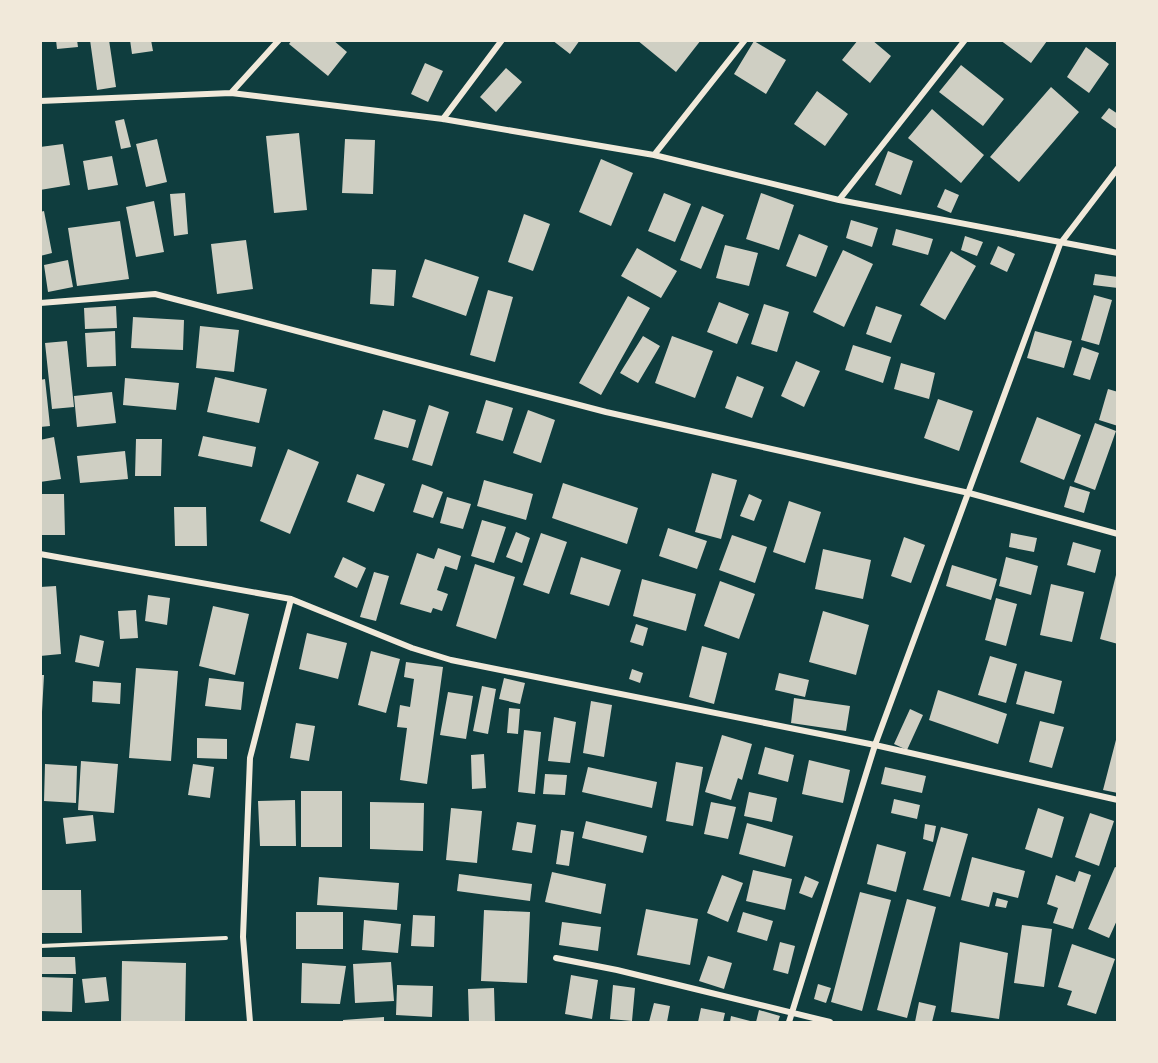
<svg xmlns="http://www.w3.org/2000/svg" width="1158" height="1063" viewBox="0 0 1158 1063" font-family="'Archivo Narrow',sans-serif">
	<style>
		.building { fill: #cfcfc3 }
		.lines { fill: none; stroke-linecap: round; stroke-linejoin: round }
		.path { stroke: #f1e9da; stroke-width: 4 }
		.minor { stroke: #f1e9da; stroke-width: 6 }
	</style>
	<rect width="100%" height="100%" fill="#0f3d3e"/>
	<path class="building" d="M 56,40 L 77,40 L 78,47 L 57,49 Z
		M 90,40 L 109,40 L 116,87 L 97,90 Z
		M 130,40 L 151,40 L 153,51 L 132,54 Z
		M 292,40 L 333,40 L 347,52 L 328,76 L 289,44 Z
		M 552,40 L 580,40 L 570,54 Z
		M 637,40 L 701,40 L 676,72 Z
		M 858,40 L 872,40 L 891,56 L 870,83 L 842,60 Z
		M 1000,40 L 1046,40 L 1047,41 L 1031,63 Z
		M 754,41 L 786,60 L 766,94 L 734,74 Z
		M 1086,47 L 1109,64 L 1089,93 L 1067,77 Z
		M 425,63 L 443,71 L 428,102 L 411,94 Z
		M 961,65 L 1004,99 L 983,126 L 939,92 Z
		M 506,68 L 522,82 L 496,112 L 480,97 Z
		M 1051,87 L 1079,112 L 1019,182 L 990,157 Z
		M 817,91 L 848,114 L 825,146 L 794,124 Z
		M 1109,108 L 1118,114 L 1118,130 L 1101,118 Z
		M 932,109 L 984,155 L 961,183 L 908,138 Z
		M 124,119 L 131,147 L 121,149 L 115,121 Z
		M 299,133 L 307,210 L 274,213 L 266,136 Z
		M 157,139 L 167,182 L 146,187 L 136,144 Z
		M 345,139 L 375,140 L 373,194 L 342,193 Z
		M 63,144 L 70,185 L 40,190 L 40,147 Z
		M 888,151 L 913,161 L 901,195 L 875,185 Z
		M 112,156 L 118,185 L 88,190 L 83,161 Z
		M 601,159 L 633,173 L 611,226 L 579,212 Z
		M 945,189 L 959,195 L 951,213 L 937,207 Z
		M 185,193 L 188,234 L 174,236 L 170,194 Z
		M 664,193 L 691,204 L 675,242 L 648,231 Z
		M 761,193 L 794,205 L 779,250 L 746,239 Z
		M 154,201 L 164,252 L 136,257 L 126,207 Z
		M 702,206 L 724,215 L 701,269 L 680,260 Z
		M 44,211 L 52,253 L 40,256 L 40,212 Z
		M 524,214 L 550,224 L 533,271 L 508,262 Z
		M 851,220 L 878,228 L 872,247 L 846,238 Z
		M 120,221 L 129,279 L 77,286 L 68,228 Z
		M 896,229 L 933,239 L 928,255 L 892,245 Z
		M 799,234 L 828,246 L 816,277 L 786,266 Z
		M 965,236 L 983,242 L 977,256 L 961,250 Z
		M 246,240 L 253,289 L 217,294 L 211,244 Z
		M 725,245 L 758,253 L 749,286 L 716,278 Z
		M 998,246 L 1015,254 L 1007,272 L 990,264 Z
		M 637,248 L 677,271 L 661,298 L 621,276 Z
		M 843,250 L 873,264 L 844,327 L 813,312 Z
		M 951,251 L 976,266 L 945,320 L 920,305 Z
		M 425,259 L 479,277 L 466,316 L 412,297 Z
		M 68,260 L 73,287 L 48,292 L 44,265 Z
		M 372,269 L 396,270 L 394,306 L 370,304 Z
		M 1095,274 L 1118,277 L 1118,288 L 1093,285 Z
		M 488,290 L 513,297 L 495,362 L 470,355 Z
		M 1094,295 L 1112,300 L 1099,345 L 1081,340 Z
		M 628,296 L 650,308 L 601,395 L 579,383 Z
		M 719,302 L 749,314 L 737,344 L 707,332 Z
		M 764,304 L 789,312 L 777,352 L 751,344 Z
		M 116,306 L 117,328 L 85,329 L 84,308 Z
		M 876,306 L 902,315 L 891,343 L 866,334 Z
		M 133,317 L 184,320 L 183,350 L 131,348 Z
		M 200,326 L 239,330 L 234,372 L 196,368 Z
		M 115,331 L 116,366 L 87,367 L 85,333 Z
		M 1035,331 L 1072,341 L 1064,368 L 1027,358 Z
		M 643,336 L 660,346 L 638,383 L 620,373 Z
		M 672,336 L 713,351 L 695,398 L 655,383 Z
		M 67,341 L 74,407 L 52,409 L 45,343 Z
		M 853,345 L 891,357 L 883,383 L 845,370 Z
		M 1082,347 L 1099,353 L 1090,380 L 1073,375 Z
		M 796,361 L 820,371 L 804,407 L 781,396 Z
		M 901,363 L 935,373 L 929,399 L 894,389 Z
		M 737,376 L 764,387 L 752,418 L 725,408 Z
		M 215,377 L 267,389 L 259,423 L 207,412 Z
		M 125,378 L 179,383 L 176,410 L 123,405 Z
		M 45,379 L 50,426 L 40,427 L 40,380 Z
		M 1108,389 L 1118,392 L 1118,426 L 1099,420 Z
		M 112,392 L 116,423 L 77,427 L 74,396 Z
		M 938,399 L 973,411 L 959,451 L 924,438 Z
		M 486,400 L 513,408 L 503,441 L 476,433 Z
		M 429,405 L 449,412 L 432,466 L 412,460 Z
		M 383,410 L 416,420 L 408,448 L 374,439 Z
		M 528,410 L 555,420 L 541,463 L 513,453 Z
		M 1037,417 L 1081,435 L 1064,480 L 1020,462 Z
		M 1095,423 L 1116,431 L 1095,490 L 1074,482 Z
		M 203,436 L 256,447 L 252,467 L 198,456 Z
		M 54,437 L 61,479 L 40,482 L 40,440 Z
		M 136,439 L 162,439 L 161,476 L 135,476 Z
		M 288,449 L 319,462 L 290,534 L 260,521 Z
		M 125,451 L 128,479 L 80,483 L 77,456 Z
		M 712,473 L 737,480 L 721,539 L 695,532 Z
		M 357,474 L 385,484 L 374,512 L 347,502 Z
		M 484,480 L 533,494 L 526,520 L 477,506 Z
		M 563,483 L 638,508 L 627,544 L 552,518 Z
		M 422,484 L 443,492 L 433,518 L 413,512 Z
		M 1070,486 L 1090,492 L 1084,513 L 1064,507 Z
		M 40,494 L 64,494 L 65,535 L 40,535 Z
		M 749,494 L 762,500 L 754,521 L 740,516 Z
		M 447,497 L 471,504 L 463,529 L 440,523 Z
		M 789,501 L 821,512 L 805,563 L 773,552 Z
		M 174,507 L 206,507 L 207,546 L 175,546 Z
		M 482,520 L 506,527 L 494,563 L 471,556 Z
		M 668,528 L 707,541 L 697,569 L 659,556 Z
		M 516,532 L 530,538 L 522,563 L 506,557 Z
		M 541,533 L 567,542 L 549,594 L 523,585 Z
		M 1011,533 L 1037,538 L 1034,552 L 1009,547 Z
		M 732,535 L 767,547 L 755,583 L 719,570 Z
		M 904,537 L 925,545 L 911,583 L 891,576 Z
		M 1073,542 L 1101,550 L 1095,573 L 1067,565 Z
		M 438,548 L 461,556 L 457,570 L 445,566 L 437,590 L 448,594 L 442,611 L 433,608 L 431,613 L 400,604 L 417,553 L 434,559 Z
		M 823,549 L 871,560 L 863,599 L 815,589 Z
		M 343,557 L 366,568 L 357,588 L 334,577 Z
		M 581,557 L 621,570 L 609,606 L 570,594 Z
		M 1006,557 L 1038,566 L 1031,595 L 999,586 Z
		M 475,564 L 515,577 L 496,639 L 456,626 Z
		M 952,565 L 997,579 L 991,600 L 946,586 Z
		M 1117,571 L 1118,571 L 1118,644 L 1100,639 Z
		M 374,572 L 389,576 L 376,621 L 360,617 Z
		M 642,579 L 696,594 L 686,631 L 633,616 Z
		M 720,581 L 755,594 L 739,639 L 704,626 Z
		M 1051,584 L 1084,592 L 1072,642 L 1040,635 Z
		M 56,586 L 61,654 L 40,656 L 40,587 Z
		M 148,595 L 170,598 L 167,625 L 145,621 Z
		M 996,598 L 1017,604 L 1006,646 L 985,640 Z
		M 213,606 L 249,614 L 235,675 L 199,666 Z
		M 136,610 L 138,638 L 120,639 L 118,611 Z
		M 823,611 L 869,625 L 856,675 L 809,662 Z
		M 636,624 L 648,628 L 643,646 L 630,642 Z
		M 307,633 L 347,643 L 338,679 L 299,669 Z
		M 80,635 L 104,641 L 99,667 L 75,662 Z
		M 702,646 L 727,653 L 714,704 L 689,697 Z
		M 371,651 L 400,659 L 386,713 L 358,705 Z
		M 990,656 L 1017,664 L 1006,703 L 978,695 Z
		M 406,662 L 443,667 L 427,784 L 400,780 L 407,728 L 397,727 L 400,705 L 410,707 L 414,679 L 404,677 Z
		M 136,668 L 178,671 L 171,761 L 129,758 Z
		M 632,669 L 643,673 L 640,683 L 629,679 Z
		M 1025,671 L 1062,681 L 1054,714 L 1016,704 Z
		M 779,673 L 809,680 L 805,697 L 775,690 Z
		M 40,675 L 44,675 L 42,712 L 40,712 Z
		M 209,678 L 244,682 L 241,710 L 205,706 Z
		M 504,678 L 525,683 L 520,704 L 499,699 Z
		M 93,681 L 121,683 L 120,704 L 92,702 Z
		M 482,686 L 496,689 L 488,734 L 473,731 Z
		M 938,690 L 1007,714 L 998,744 L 929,720 Z
		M 448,692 L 473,696 L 466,739 L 440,735 Z
		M 794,698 L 850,706 L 846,731 L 791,723 Z
		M 591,701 L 612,705 L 604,757 L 583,753 Z
		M 509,708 L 520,709 L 518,734 L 507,733 Z
		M 910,709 L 923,715 L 907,750 L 894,744 Z
		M 554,717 L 576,722 L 570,763 L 548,761 Z
		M 1040,721 L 1064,727 L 1052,768 L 1029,762 Z
		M 296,723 L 315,726 L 309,761 L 290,758 Z
		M 524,730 L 541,732 L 535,794 L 518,792 Z
		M 722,735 L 752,744 L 742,780 L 738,778 L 731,800 L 705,792 Z
		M 1117,736 L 1118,736 L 1118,793 L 1103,790 Z
		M 197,738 L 227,739 L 227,759 L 197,758 Z
		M 765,747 L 794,755 L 788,782 L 758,774 Z
		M 484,754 L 486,788 L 472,789 L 471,755 Z
		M 809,760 L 850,770 L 843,803 L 802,794 Z
		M 81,761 L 118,764 L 114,813 L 78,810 Z
		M 676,762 L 703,767 L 693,826 L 666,821 Z
		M 45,764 L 77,766 L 76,803 L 44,801 Z
		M 193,764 L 214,767 L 210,798 L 188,795 Z
		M 588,767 L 657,782 L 652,808 L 582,792 Z
		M 885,767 L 926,776 L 922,793 L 881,784 Z
		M 545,774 L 567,775 L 565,795 L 543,794 Z
		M 301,791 L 342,791 L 342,847 L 301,847 Z
		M 749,792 L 777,798 L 772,822 L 744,816 Z
		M 894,799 L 920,805 L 917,819 L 891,813 Z
		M 295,800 L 296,846 L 260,846 L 258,801 Z
		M 370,802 L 424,803 L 423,851 L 370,849 Z
		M 711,802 L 736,807 L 728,839 L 704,834 Z
		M 451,808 L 482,811 L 477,863 L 446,860 Z
		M 1038,808 L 1064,817 L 1052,858 L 1025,849 Z
		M 1090,813 L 1114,821 L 1099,866 L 1075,857 Z
		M 93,815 L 96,841 L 66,844 L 63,818 Z
		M 586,821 L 647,836 L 643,853 L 582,838 Z
		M 517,822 L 536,825 L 532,853 L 512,850 Z
		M 747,823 L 793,836 L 785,867 L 739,854 Z
		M 925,824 L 936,826 L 933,842 L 923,839 Z
		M 941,827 L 968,834 L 950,897 L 923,890 Z
		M 561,830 L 574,832 L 569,866 L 556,864 Z
		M 877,844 L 906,852 L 896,892 L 867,884 Z
		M 972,857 L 1025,871 L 1018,898 L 993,892 L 989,907 L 961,900 Z
		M 1115,867 L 1118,868 L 1118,918 L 1109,938 L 1088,929 Z
		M 753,870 L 792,879 L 785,910 L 746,901 Z
		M 1079,871 L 1091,875 L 1073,929 L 1053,923 L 1058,908 L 1047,904 L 1056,875 L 1075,882 Z
		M 552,872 L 606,884 L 601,914 L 545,902 Z
		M 459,874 L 532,884 L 530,901 L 457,891 Z
		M 722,875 L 743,883 L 728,922 L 707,913 Z
		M 805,876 L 819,882 L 812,898 L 799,893 Z
		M 319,877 L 399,883 L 397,910 L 317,905 Z
		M 40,890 L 81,890 L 82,933 L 40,933 Z
		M 860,892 L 891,900 L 862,1011 L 831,1002 Z
		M 997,898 L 1008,901 L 1006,908 L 995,906 Z
		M 907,899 L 936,907 L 907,1018 L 877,1010 Z
		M 646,909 L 698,919 L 690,965 L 637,955 Z
		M 484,910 L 530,912 L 527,983 L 481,981 Z
		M 296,912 L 343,912 L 343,949 L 296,949 Z
		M 743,912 L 773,921 L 767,941 L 737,932 Z
		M 413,915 L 435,916 L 434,947 L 411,946 Z
		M 364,920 L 401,924 L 398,953 L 362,950 Z
		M 562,922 L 601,927 L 598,951 L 559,945 Z
		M 1022,925 L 1052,929 L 1044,987 L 1014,983 Z
		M 780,942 L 795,946 L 788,974 L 773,970 Z
		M 960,942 L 1008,953 L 999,1019 L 951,1012 Z
		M 1072,944 L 1115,959 L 1096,1014 L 1067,1005 L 1072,991 L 1058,987 Z
		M 708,956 L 732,963 L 724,989 L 699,981 Z
		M 40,957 L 75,957 L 76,974 L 40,974 Z
		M 122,961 L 186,963 L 185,1022 L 121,1022 Z
		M 391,962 L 394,1001 L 355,1003 L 353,964 Z
		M 302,963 L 346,966 L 340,1004 L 301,1003 Z
		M 571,975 L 598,980 L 592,1019 L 565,1014 Z
		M 40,977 L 73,978 L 72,1012 L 40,1011 Z
		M 106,977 L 109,1001 L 85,1003 L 82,979 Z
		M 818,984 L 831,988 L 826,1003 L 814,999 Z
		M 397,985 L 433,986 L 432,1017 L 396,1015 Z
		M 613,985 L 635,988 L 632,1021 L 610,1019 Z
		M 494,988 L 495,1022 L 469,1022 L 468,989 Z
		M 919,1002 L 936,1006 L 932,1022 L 915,1022 Z
		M 654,1003 L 670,1006 L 667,1022 L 649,1022 Z
		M 701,1008 L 725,1013 L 723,1022 L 698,1022 Z
		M 759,1010 L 780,1016 L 778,1022 L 756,1022 Z
		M 731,1016 L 754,1022 L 730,1022 Z
		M 384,1017 L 384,1022 L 343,1022 L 343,1020 Z"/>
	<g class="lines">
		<path class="path" d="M 40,946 L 226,938"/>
		<path class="minor" d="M 231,93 L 279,40
			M 40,101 L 231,93 L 443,119 L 654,155 L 839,200 L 1118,253
			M 443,119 L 502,40
			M 654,155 L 745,40
			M 839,200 L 965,40
			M 40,303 L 155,294 L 606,412 L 969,493 L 1118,534
			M 40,554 L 291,599 L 412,648 L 451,660 L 875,745 L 1118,800
			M 556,958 L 617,970 L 830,1022
			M 250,1022 L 243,937 L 250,758 L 291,599
			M 789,1022 L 875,745 L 1060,244 L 1118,168"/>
	</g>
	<rect width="1158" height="1063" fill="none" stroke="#f1e9da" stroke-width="84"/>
</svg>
